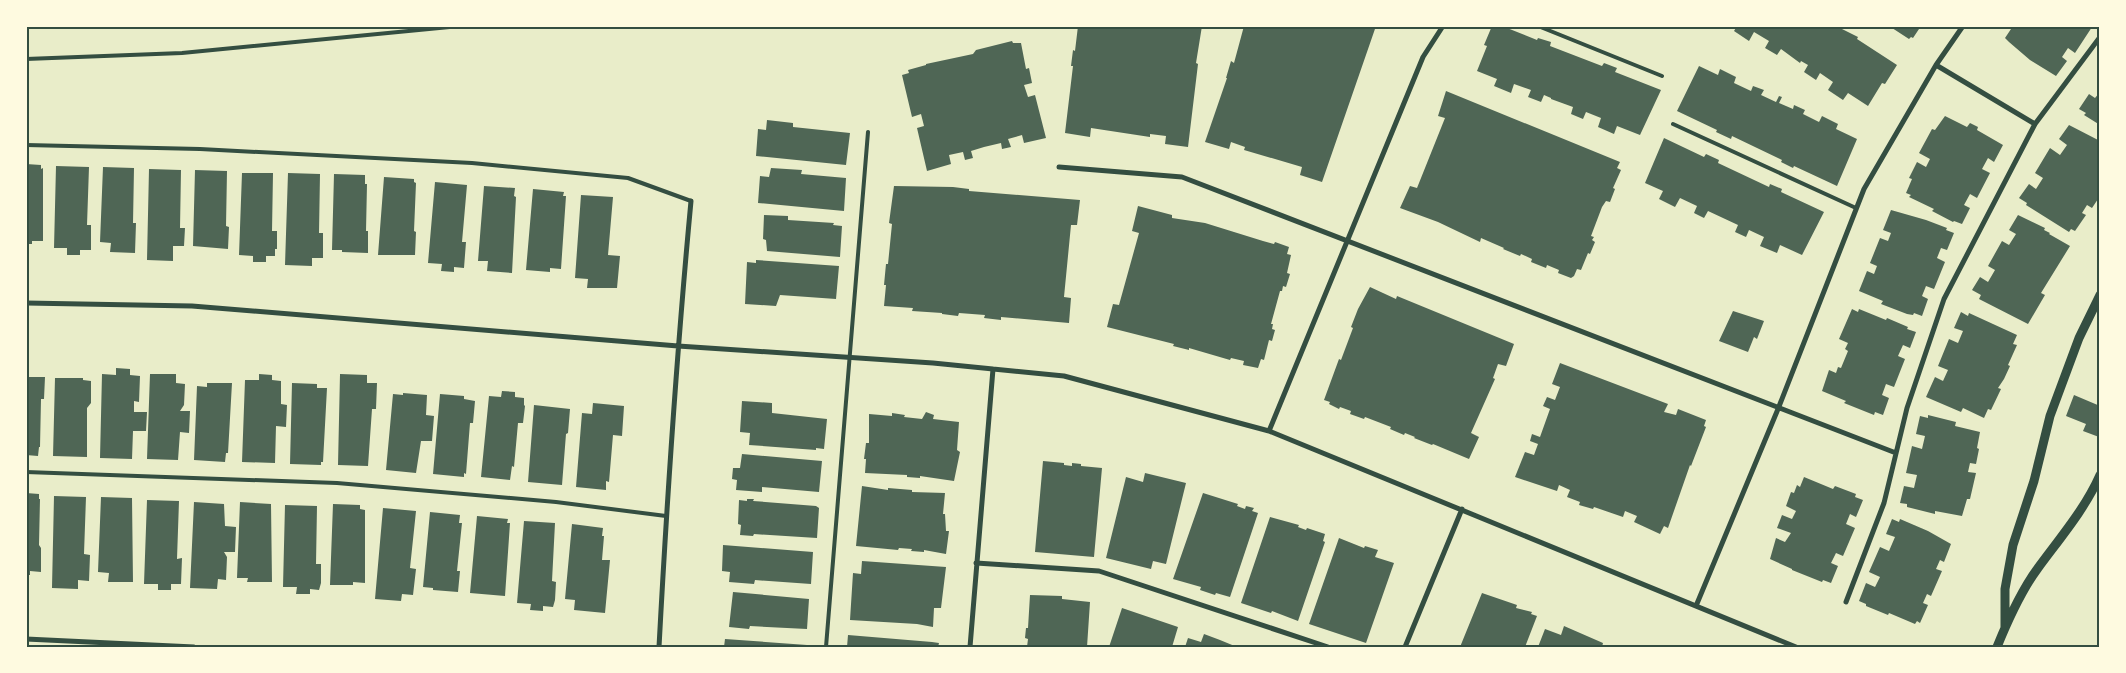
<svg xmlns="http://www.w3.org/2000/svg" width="2126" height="673" viewBox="0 0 2126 673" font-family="Mulish,sans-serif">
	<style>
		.building { fill: #4f6655 }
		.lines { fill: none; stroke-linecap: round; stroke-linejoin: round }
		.service { stroke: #344e41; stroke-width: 4 }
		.minor { stroke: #344e41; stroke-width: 5 }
		.tertiary { stroke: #344e41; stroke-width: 9 }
		.neatline { fill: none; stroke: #344e41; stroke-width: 2 }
	</style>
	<rect width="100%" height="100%" fill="#e9edc9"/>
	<path class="building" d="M 1078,26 L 1202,26 L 1196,63 L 1198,64 L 1188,147 L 1165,144 L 1166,136 L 1150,134 L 1150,137 L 1091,128 L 1090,137 L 1065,133 L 1073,66 L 1071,66 L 1073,50 L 1075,51 Z
		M 1244,26 L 1376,26 L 1322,182 L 1300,175 L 1302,167 L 1244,150 L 1245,147 L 1231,142 L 1229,149 L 1205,142 L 1227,78 L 1226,78 L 1231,61 L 1234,63 Z
		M 1492,26 L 1502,26 L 1537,40 L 1538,38 L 1551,42 L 1550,46 L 1602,66 L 1604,63 L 1617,68 L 1615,72 L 1661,90 L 1640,135 L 1617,126 L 1614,134 L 1598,127 L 1601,118 L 1586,112 L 1583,119 L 1571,114 L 1573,107 L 1551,99 L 1551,98 L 1544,95 L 1541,102 L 1528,97 L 1531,90 L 1514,84 L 1511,93 L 1494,86 L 1497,79 L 1477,71 L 1487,46 L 1484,45 Z
		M 1737,26 L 1836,26 L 1858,37 L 1857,39 L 1897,65 L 1885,84 L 1882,83 L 1868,106 L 1848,93 L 1843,100 L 1828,90 L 1833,82 L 1820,73 L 1816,80 L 1804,72 L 1808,65 L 1801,61 L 1800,63 L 1781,49 L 1777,55 L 1765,48 L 1769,41 L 1754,32 L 1749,41 L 1734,31 Z
		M 1889,26 L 1921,26 L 1913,38 L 1911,37 L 1909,39 Z
		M 2013,26 L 2091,26 L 2092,27 L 2075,53 L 2068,48 L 2062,57 L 2067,61 L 2056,76 L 2030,60 L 2009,42 L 2005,38 Z
		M 1012,41 L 1013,43 L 1021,43 L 1026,69 L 1029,68 L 1032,83 L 1024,85 L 1028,97 L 1035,95 L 1046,138 L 1024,143 L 1022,135 L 1008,139 L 1011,147 L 1002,149 L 1001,143 L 984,147 L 971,151 L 973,158 L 965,160 L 963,152 L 949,155 L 951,164 L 927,171 L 917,128 L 924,126 L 921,114 L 912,117 L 902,75 L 909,73 L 908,70 L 926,65 L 926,64 L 973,54 L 976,50 Z
		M 1699,66 L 1718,75 L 1720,69 L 1736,77 L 1734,83 L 1751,91 L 1753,86 L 1764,90 L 1761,95 L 1776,102 L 1779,96 L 1782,97 L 1779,103 L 1793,109 L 1794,105 L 1805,110 L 1803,114 L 1819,122 L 1822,116 L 1838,124 L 1836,129 L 1857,139 L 1837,186 L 1794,166 L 1793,168 L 1781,162 L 1782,160 L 1732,136 L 1731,139 L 1716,132 L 1717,130 L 1677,111 Z
		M 1446,91 L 1620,162 L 1617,168 L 1621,170 L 1613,188 L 1615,189 L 1610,202 L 1606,201 L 1602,207 L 1591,236 L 1594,237 L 1592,240 L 1595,242 L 1590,254 L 1588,253 L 1581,270 L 1577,269 L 1574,276 L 1571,278 L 1558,273 L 1559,270 L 1547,265 L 1546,268 L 1531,262 L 1532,259 L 1521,254 L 1520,256 L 1503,249 L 1504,248 L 1481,238 L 1480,242 L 1438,222 L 1400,208 L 1410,186 L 1417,188 L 1445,118 L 1438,116 Z
		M 2100,92 L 2100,125 L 2084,115 L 2086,113 L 2079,109 L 2089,94 L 2095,98 Z
		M 1945,116 L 1967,127 L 1970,123 L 1978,127 L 1977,130 L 2003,145 L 1994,162 L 1988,158 L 1982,169 L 1990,173 L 1977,198 L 1970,194 L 1964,205 L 1970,208 L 1962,224 L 1954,221 L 1953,222 L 1932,211 L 1934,209 L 1909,197 L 1911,195 L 1906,193 L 1912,179 L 1909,178 L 1917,162 L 1926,167 L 1930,159 L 1919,153 L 1932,129 L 1935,130 Z
		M 767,120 L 793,123 L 793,127 L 850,133 L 846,165 L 756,156 L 758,129 L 766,130 Z
		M 2069,125 L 2100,141 L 2100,196 L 2092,208 L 2087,205 L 2082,213 L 2086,215 L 2075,231 L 2071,229 L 2069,232 L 2026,205 L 2027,203 L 2019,198 L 2029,184 L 2036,189 L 2043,178 L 2035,173 L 2050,148 L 2060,155 L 2067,145 L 2059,139 Z
		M 1664,138 L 1704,157 L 1706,154 L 1719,160 L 1718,163 L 1769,187 L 1770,184 L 1782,189 L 1781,192 L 1824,212 L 1802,255 L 1780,245 L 1777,253 L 1760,246 L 1764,237 L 1749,230 L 1746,237 L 1735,232 L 1738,225 L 1708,211 L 1704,218 L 1694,213 L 1697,206 L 1680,198 L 1675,207 L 1659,199 L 1663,191 L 1645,183 Z
		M 26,164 L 41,165 L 41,169 L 43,168 L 43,241 L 32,241 L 32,244 L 26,244 Z
		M 56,166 L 89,167 L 87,225 L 91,225 L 91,250 L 80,250 L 80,255 L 67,255 L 67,248 L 54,248 Z
		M 103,167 L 134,168 L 133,223 L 136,223 L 135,253 L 110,252 L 111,243 L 100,242 Z
		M 771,168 L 802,170 L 801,174 L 846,178 L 844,211 L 758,203 L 760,176 L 769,177 Z
		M 149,169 L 181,170 L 180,228 L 185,228 L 184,246 L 173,246 L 173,261 L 147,260 Z
		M 195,170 L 227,171 L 226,226 L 229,227 L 228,249 L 193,246 Z
		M 242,173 L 273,173 L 272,231 L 277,231 L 277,249 L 275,249 L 275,256 L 266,256 L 266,262 L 253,262 L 253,256 L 239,255 Z
		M 288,173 L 320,174 L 319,233 L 323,233 L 323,258 L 312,258 L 312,266 L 285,265 Z
		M 334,174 L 365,175 L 365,184 L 367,184 L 366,231 L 368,231 L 368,253 L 342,252 L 342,250 L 332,250 Z
		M 384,177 L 414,179 L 414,182 L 416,183 L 414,231 L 416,232 L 415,255 L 378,255 Z
		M 435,182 L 467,185 L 462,242 L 466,242 L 464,268 L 454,267 L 454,272 L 441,271 L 442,264 L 428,263 Z
		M 484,186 L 515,188 L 514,196 L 516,197 L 512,273 L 487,271 L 488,261 L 478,261 Z
		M 894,186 L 953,187 L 969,189 L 969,191 L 1080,200 L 1077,225 L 1071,225 L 1064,297 L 1071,298 L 1069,323 L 1001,317 L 1001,320 L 984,318 L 985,315 L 959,313 L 958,316 L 942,314 L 942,313 L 912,311 L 913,308 L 884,306 L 886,285 L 884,285 L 886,264 L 888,264 L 892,224 L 889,223 Z
		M 533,189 L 564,192 L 563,196 L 566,196 L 561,269 L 550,268 L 550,272 L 526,270 Z
		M 581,195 L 613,197 L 608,255 L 620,256 L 617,288 L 587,288 L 588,279 L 575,278 Z
		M 1138,206 L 1172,215 L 1172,218 L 1205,223 L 1263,241 L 1274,244 L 1275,242 L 1289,247 L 1287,254 L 1291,255 L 1287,273 L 1290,274 L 1286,287 L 1283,286 L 1282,291 L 1280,291 L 1271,324 L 1273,324 L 1272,329 L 1275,330 L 1272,341 L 1269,340 L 1264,360 L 1261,359 L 1258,368 L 1243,365 L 1244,361 L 1231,358 L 1230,360 L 1189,348 L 1189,350 L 1173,346 L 1174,344 L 1107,327 L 1113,304 L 1119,305 L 1139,233 L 1132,231 Z
		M 1891,210 L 1926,220 L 1947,228 L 1946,230 L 1954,233 L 1947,250 L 1941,248 L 1937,258 L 1945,262 L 1934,289 L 1926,286 L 1922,296 L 1928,299 L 1922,316 L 1914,313 L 1913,315 L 1907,314 L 1881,304 L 1883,301 L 1859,291 L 1867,271 L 1874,274 L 1877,266 L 1870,263 L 1880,238 L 1888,241 L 1891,233 L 1883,230 Z
		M 764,215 L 788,216 L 788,220 L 834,223 L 833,225 L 842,226 L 840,257 L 767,251 L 766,240 L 763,239 Z
		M 2018,215 L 2045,228 L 2044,230 L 2050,233 L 2049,234 L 2070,246 L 2041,293 L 2045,295 L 2028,324 L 1979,299 L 1981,295 L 1972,290 L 1980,277 L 1988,282 L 1995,270 L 1988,266 L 2002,241 L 2009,245 L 2016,234 L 2009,230 Z
		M 756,260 L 839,266 L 836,299 L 780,295 L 776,306 L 745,304 L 747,262 L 756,263 Z
		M 1370,287 L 1396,299 L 1397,296 L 1514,344 L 1506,366 L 1498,364 L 1493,378 L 1495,379 L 1471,433 L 1479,437 L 1469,459 L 1433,444 L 1432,445 L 1414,438 L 1415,437 L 1405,433 L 1404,435 L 1390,429 L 1391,427 L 1365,417 L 1364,419 L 1350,414 L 1351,411 L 1340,407 L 1339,409 L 1329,404 L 1330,402 L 1324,400 L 1339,359 L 1341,360 L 1353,328 L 1351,327 L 1358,309 Z
		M 1852,309 L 1858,312 L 1859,309 L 1886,320 L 1887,318 L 1908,327 L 1907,329 L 1916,332 L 1910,348 L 1903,345 L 1898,356 L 1905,359 L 1894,387 L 1886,384 L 1882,395 L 1889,398 L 1883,415 L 1875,412 L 1874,415 L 1844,403 L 1846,401 L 1822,391 L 1829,370 L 1836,373 L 1838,367 L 1841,368 L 1848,351 L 1845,349 L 1848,343 L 1839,339 Z
		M 1733,311 L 1764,321 L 1757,339 L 1754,337 L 1748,352 L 1719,341 Z
		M 1961,312 L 1968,316 L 1969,313 L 2017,335 L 2013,344 L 2017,345 L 2008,365 L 2010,366 L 2004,379 L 1998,388 L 2001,389 L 1991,410 L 1988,409 L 1984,418 L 1963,408 L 1961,412 L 1926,397 L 1935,377 L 1943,381 L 1948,370 L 1938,366 L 1949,339 L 1958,343 L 1963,331 L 1954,328 Z
		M 1560,363 L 1668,404 L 1664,412 L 1676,415 L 1678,409 L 1706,420 L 1704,426 L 1706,427 L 1691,466 L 1690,465 L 1668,528 L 1664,526 L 1660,534 L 1634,522 L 1637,516 L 1625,511 L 1623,517 L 1594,507 L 1593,509 L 1579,505 L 1580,502 L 1567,497 L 1570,490 L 1559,485 L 1557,491 L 1515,477 L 1525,452 L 1534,455 L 1538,444 L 1530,441 L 1532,434 L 1540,437 L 1550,409 L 1543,406 L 1547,397 L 1555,400 L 1560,387 L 1552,384 Z
		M 116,368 L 130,369 L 130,375 L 140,376 L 139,402 L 134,401 L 134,412 L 147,412 L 146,431 L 133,431 L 132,459 L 100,458 L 102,374 L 116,375 Z
		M 150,374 L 176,374 L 176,383 L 185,384 L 184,405 L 180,411 L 190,411 L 189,433 L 180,432 L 178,460 L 147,459 Z
		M 259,374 L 272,375 L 272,380 L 281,381 L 281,404 L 287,405 L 286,427 L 276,426 L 275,463 L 242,462 L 245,380 L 259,380 Z
		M 340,374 L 367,375 L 367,383 L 377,383 L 376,409 L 372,409 L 368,466 L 338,465 Z
		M 26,377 L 45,377 L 44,399 L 41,399 L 40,447 L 39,447 L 38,456 L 26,455 Z
		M 55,378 L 83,378 L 83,380 L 91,381 L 91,403 L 87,408 L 87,457 L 53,456 Z
		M 207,383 L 232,383 L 228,453 L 226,453 L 225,462 L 194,460 L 197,386 L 207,387 Z
		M 292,383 L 317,384 L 317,388 L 327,388 L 323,462 L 321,462 L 321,465 L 290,464 Z
		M 502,391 L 515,392 L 515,397 L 524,398 L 524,405 L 525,406 L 523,423 L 518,423 L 514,467 L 512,466 L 510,480 L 481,477 L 489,396 L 501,397 Z
		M 403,393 L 427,395 L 426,415 L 434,416 L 432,441 L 421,441 L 416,473 L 386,470 L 393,394 L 403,395 Z
		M 440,394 L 464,396 L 464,399 L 475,401 L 473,423 L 470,423 L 466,474 L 464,473 L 464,477 L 433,474 Z
		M 2074,395 L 2100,406 L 2099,437 L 2083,431 L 2086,424 L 2066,416 Z
		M 742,401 L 772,403 L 772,413 L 827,419 L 824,449 L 816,448 L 816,450 L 749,445 L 750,433 L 740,432 Z
		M 593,403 L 624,406 L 622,436 L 613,435 L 609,482 L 606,481 L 606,490 L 576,487 L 582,413 L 592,414 Z
		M 534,405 L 570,409 L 568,433 L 566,434 L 562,485 L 528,482 Z
		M 926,412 L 934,415 L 933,419 L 959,422 L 957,450 L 960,452 L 954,481 L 920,476 L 920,478 L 907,477 L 907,475 L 865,473 L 866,459 L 864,459 L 866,443 L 869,443 L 869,414 L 892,416 L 892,413 L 905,415 L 904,417 L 922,419 Z
		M 1928,415 L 1956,422 L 1955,426 L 1980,432 L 1977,448 L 1979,449 L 1976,464 L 1970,463 L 1968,472 L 1976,473 L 1970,499 L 1967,499 L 1962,516 L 1935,511 L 1935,514 L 1907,507 L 1907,504 L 1900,503 L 1904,486 L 1914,488 L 1917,475 L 1906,473 L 1912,446 L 1922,449 L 1925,436 L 1916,434 L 1920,416 L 1928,418 Z
		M 742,454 L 822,461 L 819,492 L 762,487 L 762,492 L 736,490 L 737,480 L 732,479 L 733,468 L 740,468 Z
		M 1043,461 L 1064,463 L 1064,465 L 1072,466 L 1072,463 L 1081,464 L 1081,466 L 1102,468 L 1094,557 L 1035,552 Z
		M 1145,473 L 1186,483 L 1166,564 L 1153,561 L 1151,569 L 1106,558 L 1126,477 L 1143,482 Z
		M 1804,477 L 1833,489 L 1835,486 L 1856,494 L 1855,497 L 1863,500 L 1856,517 L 1850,514 L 1846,524 L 1855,528 L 1843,556 L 1836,553 L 1831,563 L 1838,566 L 1831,583 L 1823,580 L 1822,582 L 1792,570 L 1792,569 L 1770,559 L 1776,538 L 1785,542 L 1791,533 L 1777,528 L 1782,515 L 1792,519 L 1796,511 L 1786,506 L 1791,492 L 1794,493 L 1797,485 L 1800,487 Z
		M 862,486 L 888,490 L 888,488 L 912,490 L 912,492 L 945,493 L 943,514 L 945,514 L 946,531 L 949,531 L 946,554 L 924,550 L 924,552 L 911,551 L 912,549 L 899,548 L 898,550 L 856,546 Z
		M 26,493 L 39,494 L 39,499 L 40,499 L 39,545 L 41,548 L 41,572 L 30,571 L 30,575 L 26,575 Z
		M 1203,493 L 1238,504 L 1237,506 L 1245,509 L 1246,506 L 1254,508 L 1252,511 L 1258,513 L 1230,597 L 1216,593 L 1215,595 L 1200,590 L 1201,587 L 1173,579 Z
		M 54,496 L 86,497 L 84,554 L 90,555 L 89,581 L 78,580 L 78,589 L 52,588 Z
		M 101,497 L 132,498 L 133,582 L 108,582 L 109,573 L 98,572 Z
		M 747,499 L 754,499 L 753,501 L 816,506 L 819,508 L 817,538 L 754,534 L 753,536 L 740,535 L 741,525 L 738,524 L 739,500 L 747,501 Z
		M 147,500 L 179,501 L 177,559 L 182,558 L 181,584 L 171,584 L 171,590 L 158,590 L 158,584 L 144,584 Z
		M 194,502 L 224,504 L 225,526 L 236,527 L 235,552 L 224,552 L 227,557 L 226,580 L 218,579 L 217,589 L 190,588 Z
		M 240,502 L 271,504 L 272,582 L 247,582 L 248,578 L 237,578 Z
		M 333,504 L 360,505 L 360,509 L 365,510 L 365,583 L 353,582 L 353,585 L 330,585 Z
		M 285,505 L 317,506 L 316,564 L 321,564 L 321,583 L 319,590 L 310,589 L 310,594 L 296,594 L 297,587 L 283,587 Z
		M 383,508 L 416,511 L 410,568 L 416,569 L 413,595 L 402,594 L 401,601 L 375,599 Z
		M 430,512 L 460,515 L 459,523 L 462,523 L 457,571 L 460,571 L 458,592 L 433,590 L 433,588 L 423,587 Z
		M 477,516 L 508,519 L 507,523 L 510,523 L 505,596 L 470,593 Z
		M 1270,517 L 1299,525 L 1298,527 L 1306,530 L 1307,528 L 1325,534 L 1323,541 L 1325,542 L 1298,621 L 1272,611 L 1271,613 L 1241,603 Z
		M 1892,519 L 1899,522 L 1900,519 L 1928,531 L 1951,544 L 1944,562 L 1940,560 L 1936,569 L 1942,571 L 1931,596 L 1927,594 L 1923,603 L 1928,605 L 1920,623 L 1917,621 L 1915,624 L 1889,613 L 1888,615 L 1866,606 L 1866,604 L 1859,601 L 1866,583 L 1875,587 L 1880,577 L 1869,572 L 1880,547 L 1889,551 L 1895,537 L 1886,534 Z
		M 524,521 L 555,523 L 552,581 L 556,582 L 555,600 L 553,607 L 543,606 L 543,611 L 530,610 L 531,604 L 517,603 Z
		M 572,524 L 603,528 L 602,536 L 604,536 L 602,560 L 610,560 L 605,613 L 574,610 L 575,600 L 565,599 Z
		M 1339,538 L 1364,548 L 1365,546 L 1378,550 L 1375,557 L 1394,563 L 1366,643 L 1309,624 Z
		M 723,545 L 813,552 L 811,584 L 755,580 L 754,584 L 729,582 L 730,572 L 722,571 Z
		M 862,561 L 946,567 L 941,608 L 934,608 L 933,627 L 917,624 L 850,620 L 853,573 L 861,574 Z
		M 733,592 L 809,599 L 807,629 L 750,626 L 749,629 L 729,627 Z
		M 1482,593 L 1517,605 L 1516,608 L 1532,612 L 1531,614 L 1537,616 L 1525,647 L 1460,647 Z
		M 1030,595 L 1062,596 L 1062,599 L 1090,602 L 1087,647 L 1027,647 L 1028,639 L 1025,638 L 1026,628 L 1028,628 Z
		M 1122,608 L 1178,627 L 1172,647 L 1109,647 Z
		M 1564,626 L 1603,643 L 1602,647 L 1538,647 L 1545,629 L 1561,635 Z
		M 1204,634 L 1220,640 L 1237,647 L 1185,647 L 1188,638 L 1201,642 Z
		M 848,635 L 932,642 L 939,643 L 938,647 L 847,647 Z
		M 725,639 L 807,645 L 807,647 L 724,647 Z"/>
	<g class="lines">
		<path class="service" d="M 1538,26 L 1662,76
			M 26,59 L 182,53 L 460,26
			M 1673,124 L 1856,208
			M 26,145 L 200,149 L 472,163 L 628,178 L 691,201
			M 26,472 L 337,483 L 556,502 L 666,516
			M 826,647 L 868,132"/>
		<path class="minor" d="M 1936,65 L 2035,124
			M 1059,167 L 1182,177 L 1896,453
			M 26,303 L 192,306 L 678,346 L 933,363 L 1064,376 L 1269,431 L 1796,647
			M 1269,431 L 1423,57 L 1443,26
			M 976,563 L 1099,571 L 1328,647
			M 1846,602 L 1884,503 L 1907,408 L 1944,299 L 2035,124 L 2100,37
			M 1696,606 L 1778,409 L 1864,189 L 1936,65 L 1963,26
			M 26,639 L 194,647
			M 659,647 C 667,498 677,350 691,201
			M 970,647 L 993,369
			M 1405,647 L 1462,509"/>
		<path class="tertiary" d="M 2005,627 L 2005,589 L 2013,545 L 2034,481 L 2050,416 L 2079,338 L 2100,295
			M 1997,647 C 2008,620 2021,591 2038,568 C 2060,538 2085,509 2100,475"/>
	</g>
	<rect width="2126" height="673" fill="none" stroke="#fefae0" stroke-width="55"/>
	<rect x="28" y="28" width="2070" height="618" class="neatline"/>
</svg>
